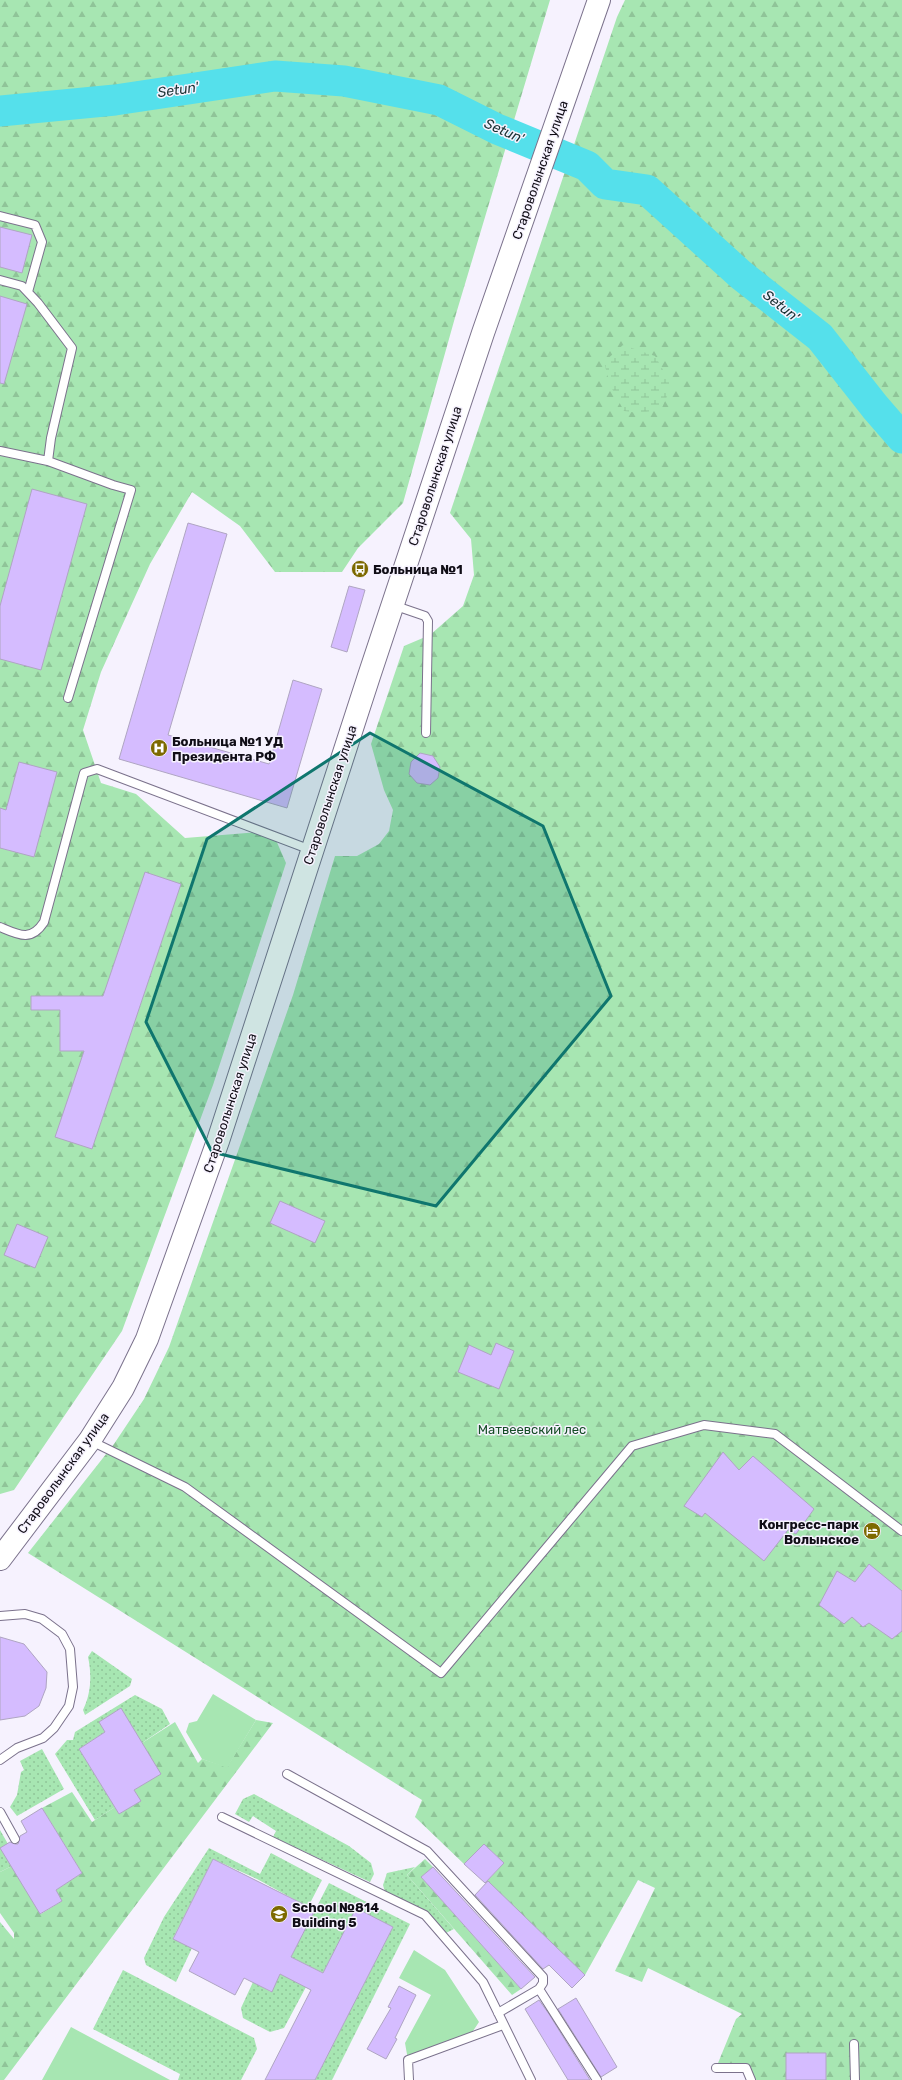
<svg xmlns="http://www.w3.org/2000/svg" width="902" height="2080" viewBox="0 0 902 2080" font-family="Rubik,sans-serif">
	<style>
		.grass { fill: url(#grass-dots) }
		.forest { fill: url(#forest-firs) }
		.wetland { fill: url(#wetland-marsh) }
		.green { fill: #a7e6b2 }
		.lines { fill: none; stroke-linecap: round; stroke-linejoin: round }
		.river { stroke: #55e0eb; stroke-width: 31 }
		.building { fill: #d5bcff; stroke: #afa5c2 }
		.lane-casing { stroke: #7b728c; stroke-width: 10 }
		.secondary-casing { stroke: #7b728c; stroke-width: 24 }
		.lane { stroke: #fff; stroke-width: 8 }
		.secondary { stroke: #fff; stroke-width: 22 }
		.marked { fill: #0f766e; fill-opacity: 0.2; stroke: #0f766e; stroke-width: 3; stroke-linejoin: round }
		.labels { text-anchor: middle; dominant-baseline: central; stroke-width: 3; stroke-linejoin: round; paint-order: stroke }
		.street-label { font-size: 13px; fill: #100d16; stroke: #f6f2fe }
		.poi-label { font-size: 13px; font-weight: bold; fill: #100d16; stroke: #f6f2fe; text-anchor: start }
		.park-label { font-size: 13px; fill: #154e26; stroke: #f6f2fe }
		.water-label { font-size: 14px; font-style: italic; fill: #1a3234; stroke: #f6f2fe }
	</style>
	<defs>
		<pattern id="grass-dots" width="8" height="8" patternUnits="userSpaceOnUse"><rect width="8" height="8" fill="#a7e6b2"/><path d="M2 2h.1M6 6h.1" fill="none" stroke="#8fc498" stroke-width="1.8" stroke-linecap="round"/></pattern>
		<pattern id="forest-firs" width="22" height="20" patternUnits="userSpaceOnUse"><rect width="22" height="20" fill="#a7e6b2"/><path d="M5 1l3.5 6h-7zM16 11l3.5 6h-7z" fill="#8fc498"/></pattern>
		<pattern id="wetland-marsh" width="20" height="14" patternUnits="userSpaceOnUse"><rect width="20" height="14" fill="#a7e6b2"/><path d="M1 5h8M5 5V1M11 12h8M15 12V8" fill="none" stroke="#8fc498"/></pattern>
	</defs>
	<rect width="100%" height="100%" fill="#f6f2fe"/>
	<path class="grass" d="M 92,1651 L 132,1679 L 130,1686 L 85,1715 L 83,1710 C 91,1694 92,1675 88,1657 Z
		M 135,1695 L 162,1709 L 170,1724 L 142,1743 L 121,1709 L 99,1722 L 105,1732 L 79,1749 L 115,1807 L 95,1820 L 55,1754 L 67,1740 L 73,1740 L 75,1732 Z
		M 42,1749 L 64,1789 L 17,1816 L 10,1807 L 17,1795 L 21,1772 L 24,1770 L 20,1761 Z
		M 254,1794 L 349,1846 L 371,1863 L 374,1874 L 370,1882 L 273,1837 L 276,1831 L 253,1816 L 249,1822 L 235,1814 L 243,1799 Z
		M 0,1830 L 8,1844 L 12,1866 L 0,1872 Z
		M 209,1848 L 260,1874 L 271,1853 L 322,1880 L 308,1907 L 257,1879 L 213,1859 L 173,1938 L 192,1948 L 176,1982 L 146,1965 L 144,1958 L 164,1917 Z
		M 415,1867 L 407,1875 L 454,1929 L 442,1935 L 425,1915 L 386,1896 L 383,1885 L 387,1873 Z
		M 329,1883 L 410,1924 L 332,2080 L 315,2080 L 393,1927 L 356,1908 L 323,1973 L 291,1957 Z
		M 123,1970 L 254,2038 L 257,2049 L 241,2080 L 178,2080 L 180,2074 L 93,2029 Z
		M 280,1974 L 306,1987 L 284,2028 L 270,2032 L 243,2018 L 241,2008 L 253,1982 L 271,1992 Z"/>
	<path class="forest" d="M 0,0 L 550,0 L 456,314 L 403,503 L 358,548 L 342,572 L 275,572 L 240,526 L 192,492 L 150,564 L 101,672 L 83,730 L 101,783 L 136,794 L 185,838 L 272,831 L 286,863 L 213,1085 L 122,1331 L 14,1490 L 0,1494 Z
		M 625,0 L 902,0 L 902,2080 L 826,2080 L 826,2053 L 786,2053 L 786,2080 L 751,2080 L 746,2068 L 716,2068 L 736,2019 L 742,2014 L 648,1968 L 642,1982 L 615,1971 L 655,1888 L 638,1880 L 585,1975 L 487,1881 L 504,1863 L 484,1844 L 464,1864 L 415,1817 L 422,1800 L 28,1553 L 114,1444 L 144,1399 L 169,1347 L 293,995 L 335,856 L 357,856 L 379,844 L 389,831 L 393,810 L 384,790 L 371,744 L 404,646 L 430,635 L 463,606 L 474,575 L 471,539 L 450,513 L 617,17 Z
		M 256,1720 L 273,1723 L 4,2080 L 0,2080 L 0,1922 L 14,1939 L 14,1933 L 0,1913 L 0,1872 L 12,1866 L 41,1914 L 62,1901 L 56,1890 L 82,1873 L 42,1808 L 72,1792 L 92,1822 L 115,1807 L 119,1814 L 140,1801 L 134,1790 L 160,1774 L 142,1743 L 175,1722 L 198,1763 L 202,1759 L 227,1767 Z
		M 425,1859 L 433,1867 L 421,1877 L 521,1989 L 512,1995 L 407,1875 Z"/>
	<path class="wetland" d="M 623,345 L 655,356 L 672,385 L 661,410 L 638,413 L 624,411 L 610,385 L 604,362 Z"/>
	<path class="green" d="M 213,1694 L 256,1720 L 227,1768 L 202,1759 L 186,1732 L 189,1723 L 197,1721 Z
		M 414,1950 L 445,1970 L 479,2022 L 469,2037 L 408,2060 L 405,2043 L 431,1995 L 399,1978 Z
		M 71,2027 L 170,2080 L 42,2080 Z"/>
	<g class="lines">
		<path class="river" d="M 0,111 L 115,100 L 275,76 L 344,81 L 439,100 L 497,129 L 587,166 L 605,184 L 647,190 L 741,275 L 820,337 L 875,407 L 902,438"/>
	</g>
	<path class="building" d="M 0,227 L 32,235 L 22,273 L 0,267 Z
		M 0,296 L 27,304 L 4,384 L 0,383 Z
		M 32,489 L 87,504 L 41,670 L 0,659 L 0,606 Z
		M 188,523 L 227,534 L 168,735 L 269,764 L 293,680 L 322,689 L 287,808 L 119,759 Z
		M 349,586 L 365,590 L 347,652 L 331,647 Z
		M 420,753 L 433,756 L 440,767 L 438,778 L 430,785 L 417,783 L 409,774 L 411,762 Z
		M 19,762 L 57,772 L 34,857 L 0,848 L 0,808 L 6,810 Z
		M 145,872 L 181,884 L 92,1149 L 55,1137 L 84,1051 L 60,1051 L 60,1010 L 31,1010 L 31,996 L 103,996 Z
		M 280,1201 L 325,1221 L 315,1243 L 270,1223 Z
		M 17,1224 L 48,1237 L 35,1268 L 4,1255 Z
		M 496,1343 L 514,1351 L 499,1389 L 458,1372 L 469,1345 L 491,1355 Z
		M 723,1452 L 739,1470 L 753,1456 L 814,1509 L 796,1534 L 788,1530 L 764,1561 L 705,1513 L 702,1517 L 684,1506 Z
		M 869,1564 L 902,1591 L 902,1631 L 892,1639 L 869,1623 L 863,1627 L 852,1617 L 844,1624 L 819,1605 L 837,1571 L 855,1582 Z
		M 0,1637 L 24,1644 L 47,1672 L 46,1688 L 39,1706 L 25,1716 L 0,1720 Z
		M 121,1708 L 161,1774 L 134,1790 L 141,1801 L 119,1814 L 79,1749 L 105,1732 L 99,1722 Z
		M 42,1808 L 82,1873 L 56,1890 L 62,1901 L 40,1914 L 0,1848 L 10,1842 L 15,1844 L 18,1844 L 20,1836 L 27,1832 L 21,1821 Z
		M 484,1844 L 504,1863 L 485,1883 L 464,1864 Z
		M 213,1859 L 315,1910 L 291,1957 L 323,1973 L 356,1908 L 393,1927 L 315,2080 L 265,2080 L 311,1990 L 280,1974 L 272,1992 L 244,1978 L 235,1995 L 189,1971 L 199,1952 L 173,1939 Z
		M 433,1867 L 535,1977 L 521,1989 L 421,1877 Z
		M 488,1881 L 585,1975 L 572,1988 L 549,1965 L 543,1969 L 475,1895 Z
		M 399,1986 L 416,1995 L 395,2038 L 397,2039 L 386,2059 L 367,2049 L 391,2008 L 388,2007 Z
		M 576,1998 L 617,2067 L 601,2077 L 558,2009 Z
		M 539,2000 L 549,2014 L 590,2080 L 568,2080 L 525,2009 Z
		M 786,2053 L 826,2053 L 826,2080 L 786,2080 Z"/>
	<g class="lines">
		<defs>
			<path id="lane" d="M 0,216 L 35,225 L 42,242 L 28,292
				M 0,280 L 22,286 L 38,303 L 72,348 L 51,438 L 48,461 L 113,485 L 131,490 L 68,698
				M 0,451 L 48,461
				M 393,605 L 425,616 L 428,621 L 426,733
				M 0,927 C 19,935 31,942 44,922 L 84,773 L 97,769 L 311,850
				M 91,1441 L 185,1487 L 441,1673 L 632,1446 L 704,1425 L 775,1434 L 902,1531
				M 0,1616 L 25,1614 L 42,1619 L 62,1634 L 70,1649 L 73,1687 L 69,1706 L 54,1728 L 43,1738 L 17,1748 L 0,1760
				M 287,1774 L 427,1851 L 543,1977 L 543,1983 L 539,1989 L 498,2013
				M 0,1812 L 15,1839
				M 222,1817 L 425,1915 L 483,1982 L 531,2080
				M 539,1989 L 597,2080
				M 854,2044 L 855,2080
				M 716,2068 L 746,2068 L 751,2080
				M 409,2080 L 408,2060 L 503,2025"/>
			<path id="secondary" d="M 0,1559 L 90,1440 L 123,1388 L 147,1339 L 218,1141 L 369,676 L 483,333 L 599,0"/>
		</defs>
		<use href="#lane" class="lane-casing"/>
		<use href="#secondary" class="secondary-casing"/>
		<use href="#lane" class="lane"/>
		<use href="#secondary" class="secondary"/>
	</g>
	<path class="marked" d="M 370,733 L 543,826 L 611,996 L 436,1206 L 212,1152 L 146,1022 L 207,839 Z"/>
	<defs>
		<symbol id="bus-disc" viewBox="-11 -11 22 22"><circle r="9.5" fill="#7d6900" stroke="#f6f2fe"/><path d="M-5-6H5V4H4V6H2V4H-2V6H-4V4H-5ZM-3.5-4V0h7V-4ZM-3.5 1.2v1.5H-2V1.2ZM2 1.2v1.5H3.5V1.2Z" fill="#fff"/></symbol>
		<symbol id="hospital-disc" viewBox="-11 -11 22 22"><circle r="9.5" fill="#7d6900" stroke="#f6f2fe"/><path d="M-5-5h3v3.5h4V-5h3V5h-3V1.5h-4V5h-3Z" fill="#fff"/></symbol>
		<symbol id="hotel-disc" viewBox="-11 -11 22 22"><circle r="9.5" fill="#7d6900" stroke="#f6f2fe"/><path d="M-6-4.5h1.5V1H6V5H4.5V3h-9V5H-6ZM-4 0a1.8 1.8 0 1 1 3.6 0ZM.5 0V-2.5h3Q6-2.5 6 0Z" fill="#fff"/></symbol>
		<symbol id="school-disc" viewBox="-11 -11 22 22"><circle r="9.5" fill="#7d6900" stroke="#f6f2fe"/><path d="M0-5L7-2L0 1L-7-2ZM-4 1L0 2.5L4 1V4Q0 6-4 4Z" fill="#fff"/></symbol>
	</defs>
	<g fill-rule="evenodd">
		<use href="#bus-disc" x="350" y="559" width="20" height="20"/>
		<use href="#hospital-disc" x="149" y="738" width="20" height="20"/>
		<use href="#hotel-disc" x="862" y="1521" width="20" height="20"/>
		<use href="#school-disc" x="269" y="1904" width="20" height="20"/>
	</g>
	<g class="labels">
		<g class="street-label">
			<text transform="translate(540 170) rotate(-71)">Староволынская улица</text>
			<text transform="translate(435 476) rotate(-72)">Староволынская улица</text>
			<text transform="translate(330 795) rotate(-72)">Староволынская улица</text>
			<text transform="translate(230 1103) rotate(-72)">Староволынская улица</text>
			<text transform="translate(63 1473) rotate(-54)">Староволынская улица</text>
		</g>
		<g class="poi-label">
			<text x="373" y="569">Больница №1</text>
			<text x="172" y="741">Больница №1 УД<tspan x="172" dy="15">Президента РФ</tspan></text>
			<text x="859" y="1524" text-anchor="end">Конгресс-парк<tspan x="859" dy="15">Волынское</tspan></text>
			<text x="292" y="1907">School №814<tspan x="292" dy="15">Building 5</tspan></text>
		</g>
		<g class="park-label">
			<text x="532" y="1429">Матвеевский лес</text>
		</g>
		<g class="water-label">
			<text transform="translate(178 90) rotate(-8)">Setun'</text>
			<text transform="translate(504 131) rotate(24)">Setun'</text>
			<text transform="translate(781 306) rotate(38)">Setun'</text>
		</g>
	</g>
</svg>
